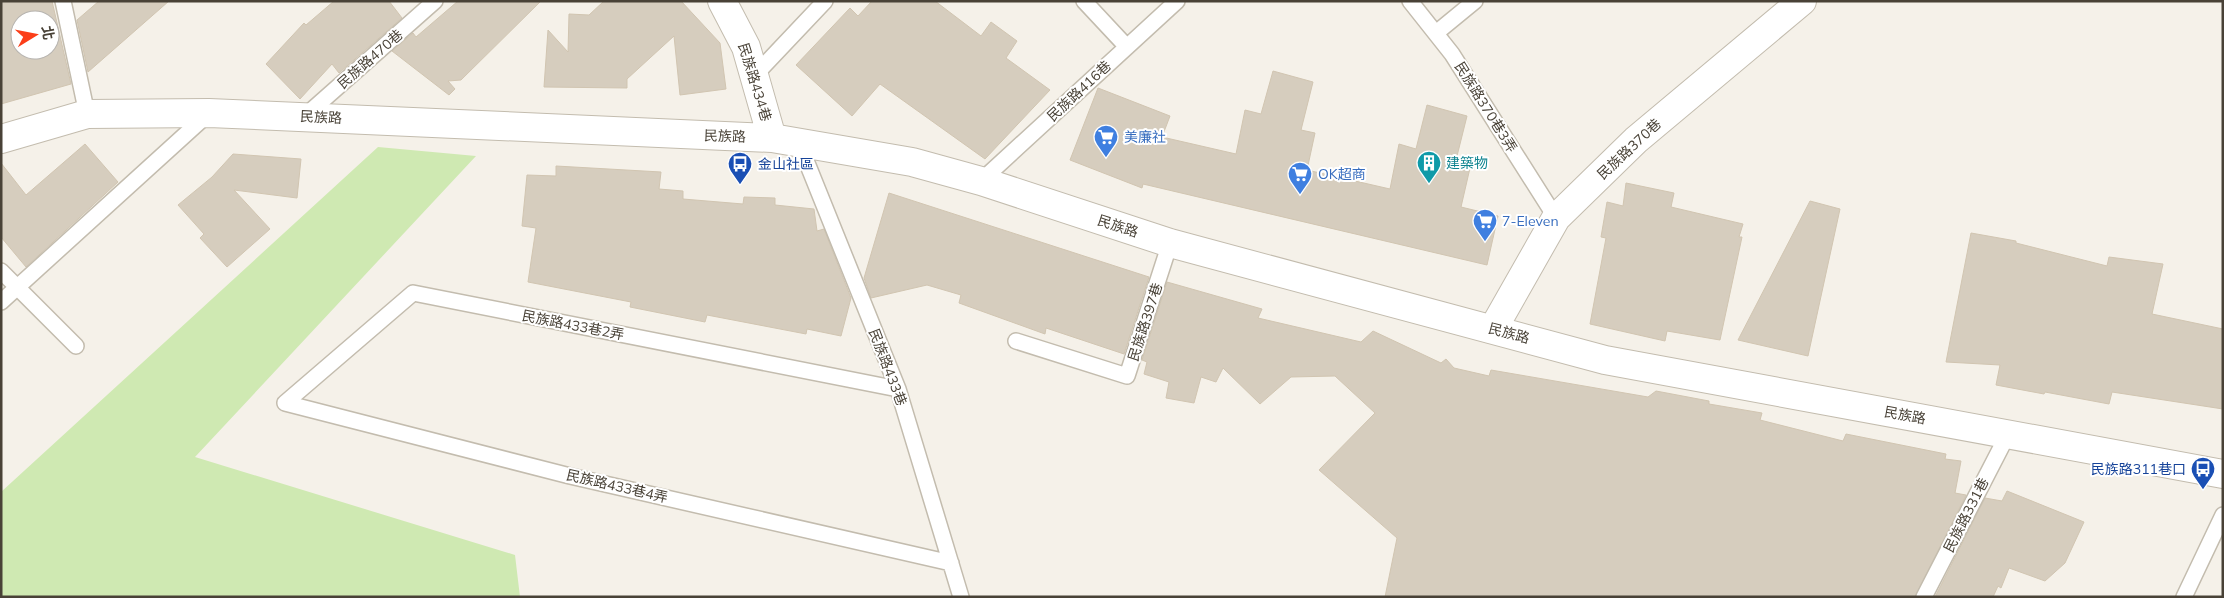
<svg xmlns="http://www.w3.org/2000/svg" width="2224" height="598" viewBox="0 0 2224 598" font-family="Mulish,'Noto Sans TC',sans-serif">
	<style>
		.park { fill: #cfe9b2 }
		.building { fill: #d6cdbe; stroke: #d1c5b1; fill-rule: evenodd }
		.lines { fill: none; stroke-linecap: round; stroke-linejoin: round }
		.lane-casing { stroke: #c3bcae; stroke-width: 18 }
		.street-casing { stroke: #c3bcae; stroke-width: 30 }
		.lane { stroke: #fff; stroke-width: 15 }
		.street { stroke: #fff; stroke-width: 28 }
		.labels { text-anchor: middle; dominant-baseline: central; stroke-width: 4; stroke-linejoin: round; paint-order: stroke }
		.street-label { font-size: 14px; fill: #494237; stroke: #fff }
		.shop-label { font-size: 14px; fill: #366cbe; stroke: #fff; text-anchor: start }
		.culture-label { font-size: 14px; fill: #0d838f; stroke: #fff; text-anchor: start }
		.transit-label { font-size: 14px; fill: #164399; stroke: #fff; text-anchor: start }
	</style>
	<rect width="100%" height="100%" fill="#f5f1e9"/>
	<path class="park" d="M 378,147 L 476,156 L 195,457 L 515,555 L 520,597 L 1,597 L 1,492 Z"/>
	<path class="building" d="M 1,1 L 52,1 L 71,84 L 1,104 ZM 20,20 L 50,20 L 50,50 L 20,50 Z
		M 99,1 L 169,1 L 88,72 L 77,20 Z
		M 334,1 L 389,1 L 402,18 L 339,73 L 332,64 L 300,99 L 266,64 L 304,23 L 306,25 Z
		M 458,1 L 541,1 L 461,80 L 448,81 L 455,89 L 449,95 L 392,51 L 413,33 L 416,37 Z
		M 604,1 L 681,1 L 720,43 L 726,89 L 680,95 L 674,36 L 627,79 L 627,88 L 544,87 L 548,30 L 568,52 L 569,14 L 589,15 Z
		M 872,1 L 935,1 L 981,36 L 991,22 L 1017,41 L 1006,58 L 1050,90 L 985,159 L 880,84 L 852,116 L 796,65 L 850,8 L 858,16 Z
		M 1273,71 L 1313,82 L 1301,130 L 1315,133 L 1307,170 L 1390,189 L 1399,144 L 1416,149 L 1427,105 L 1467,116 L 1455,164 L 1470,168 L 1461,207 L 1498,216 L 1487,265 L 1143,184 L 1142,188 L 1070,160 L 1098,88 L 1170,116 L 1162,137 L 1236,154 L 1245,110 L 1261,114 Z
		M 85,144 L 118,182 L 26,267 L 1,237 L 1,163 L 26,195 Z
		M 233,154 L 301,159 L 297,198 L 234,190 L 270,229 L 227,267 L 200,238 L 204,234 L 178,205 L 212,177 Z
		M 556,166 L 661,172 L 659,189 L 683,191 L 683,199 L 743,204 L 744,197 L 775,198 L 775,205 L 814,209 L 817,231 L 824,229 L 851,298 L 841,336 L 807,329 L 806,334 L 707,315 L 705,322 L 630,307 L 631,302 L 528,282 L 536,228 L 522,226 L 527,175 L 556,176 Z
		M 1626,183 L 1674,193 L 1671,207 L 1743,224 L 1739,237 L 1742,237 L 1720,340 L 1667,331 L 1665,341 L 1590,324 L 1606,238 L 1601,237 L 1607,202 L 1623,206 Z
		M 889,193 L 1149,277 L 1124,354 L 1046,328 L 1045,334 L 959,303 L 961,295 L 927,285 L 871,298 L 864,278 Z
		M 1810,201 L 1840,209 L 1808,356 L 1738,340 Z
		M 1971,233 L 2016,241 L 2016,243 L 2107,266 L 2109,257 L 2163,264 L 2152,314 L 2223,329 L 2223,409 L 2112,392 L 2109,404 L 2045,392 L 2044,394 L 1996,385 L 2000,365 L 1946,362 Z
		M 1167,282 L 1262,309 L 1258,318 L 1361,342 L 1373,331 L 1441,363 L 1446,359 L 1454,368 L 1489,376 L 1491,370 L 1648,397 L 1656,391 L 1709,401 L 1709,404 L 1762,413 L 1760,420 L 1843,441 L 1846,434 L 1946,454 L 1945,459 L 1961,461 L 1955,493 L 1966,495 L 1915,597 L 1385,597 L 1397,538 L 1319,470 L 1375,413 L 1335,376 L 1291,377 L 1260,404 L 1223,368 L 1216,382 L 1201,377 L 1194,403 L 1166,398 L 1169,382 L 1144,374 L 1147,362 L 1142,360 Z
		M 2007,491 L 2084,522 L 2065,563 L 2045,581 L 2009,568 L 2001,588 L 1998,586 L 1993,597 L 1935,597 L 1985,498 L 2002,501 Z"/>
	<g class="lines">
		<defs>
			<path id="lane" d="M 63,1 L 87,114
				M 1084,1 L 1127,47
				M 1410,1 L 1452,54 L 1556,218
				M 1436,33 L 1475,1
				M 754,76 L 825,1
				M 305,116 L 435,1
				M 799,143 L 898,389 L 961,597
				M 981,181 L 1177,1
				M 1,271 L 76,346
				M 1,302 L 208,114
				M 1016,341 L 1127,376 L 1170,243
				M 285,403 L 570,476 L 951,563
				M 285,403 L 413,293 L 898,389
				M 1924,597 L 2008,434
				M 2184,597 L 2223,515"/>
			<path id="street" d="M 722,1 L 746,47 L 772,138
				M 1,139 L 87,114 L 209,113 L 772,138 L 912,162 L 981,181 L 1170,243 L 1605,360 L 2223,474
				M 1493,329 L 1556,218 L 1636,140 L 1802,1"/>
		</defs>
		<use href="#lane" class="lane-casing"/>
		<use href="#street" class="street-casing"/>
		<use href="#lane" class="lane"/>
		<use href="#street" class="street"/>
	</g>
	<defs>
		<symbol id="supermarket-pin" viewBox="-11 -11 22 30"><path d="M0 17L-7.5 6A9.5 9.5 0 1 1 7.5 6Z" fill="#3f7fe0" stroke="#fff"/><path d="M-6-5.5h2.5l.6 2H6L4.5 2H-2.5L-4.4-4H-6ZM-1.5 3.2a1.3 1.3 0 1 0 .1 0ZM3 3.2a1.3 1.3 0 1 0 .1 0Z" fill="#fff"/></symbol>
		<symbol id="building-pin" viewBox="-11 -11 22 30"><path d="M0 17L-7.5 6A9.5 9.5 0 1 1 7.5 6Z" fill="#0f9aa8" stroke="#fff"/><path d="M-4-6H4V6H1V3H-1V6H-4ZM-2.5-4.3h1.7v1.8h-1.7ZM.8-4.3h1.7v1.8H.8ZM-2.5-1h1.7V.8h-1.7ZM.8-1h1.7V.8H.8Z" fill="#fff"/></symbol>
		<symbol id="bus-pin" viewBox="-11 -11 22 30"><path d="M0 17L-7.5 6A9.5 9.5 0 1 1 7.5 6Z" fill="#1a4fb4" stroke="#fff"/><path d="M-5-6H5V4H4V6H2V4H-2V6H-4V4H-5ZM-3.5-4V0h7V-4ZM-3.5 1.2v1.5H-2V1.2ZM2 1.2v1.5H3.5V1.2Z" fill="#fff"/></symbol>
	</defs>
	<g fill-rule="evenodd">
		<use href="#supermarket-pin" x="1092" y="123" width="28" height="38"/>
		<use href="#building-pin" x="1415" y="149" width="28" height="38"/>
		<use href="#bus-pin" x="726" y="150" width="28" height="38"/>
		<use href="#supermarket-pin" x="1286" y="160" width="28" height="38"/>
		<use href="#supermarket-pin" x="1471" y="207" width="28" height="38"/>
		<use href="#bus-pin" x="2189" y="455" width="28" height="38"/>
	</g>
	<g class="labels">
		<g class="street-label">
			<text transform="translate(370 59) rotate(-41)">民族路470巷</text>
			<text transform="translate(755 82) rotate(73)">民族路434巷</text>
			<text transform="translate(1079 91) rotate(-43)">民族路416巷</text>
			<text transform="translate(1486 107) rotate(58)">民族路370巷3弄</text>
			<text transform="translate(321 117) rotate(3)">民族路</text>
			<text transform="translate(725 136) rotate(2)">民族路</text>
			<text transform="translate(1629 149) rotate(-43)">民族路370巷</text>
			<text transform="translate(1118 226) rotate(18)">民族路</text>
			<text transform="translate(1145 322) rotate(-72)">民族路397巷</text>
			<text transform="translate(573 325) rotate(11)">民族路433巷2弄</text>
			<text transform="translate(1509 333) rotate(15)">民族路</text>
			<text transform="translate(888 367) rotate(69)">民族路433巷</text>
			<text transform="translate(1905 415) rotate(10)">民族路</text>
			<text transform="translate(617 486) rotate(13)">民族路433巷4弄</text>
			<text transform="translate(1966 515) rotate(-63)">民族路331巷</text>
		</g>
		<g class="shop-label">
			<text x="1124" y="137">美廉社</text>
			<text x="1318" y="174">OK超商</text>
			<text x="1502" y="221">7-Eleven</text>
		</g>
		<g class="culture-label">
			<text x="1446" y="163">建築物</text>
		</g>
		<g class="transit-label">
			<text x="758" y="164">金山社區</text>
			<text x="2186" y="469" text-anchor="end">民族路311巷口</text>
		</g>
	</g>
	<rect width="2224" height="598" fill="none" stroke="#494237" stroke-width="5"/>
	<g transform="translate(35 35) rotate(80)"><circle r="24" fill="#ffffff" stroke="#b6b3af"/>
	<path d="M0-4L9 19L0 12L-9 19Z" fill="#fb3e19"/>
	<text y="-8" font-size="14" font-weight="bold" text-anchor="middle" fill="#494237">北</text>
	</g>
</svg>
